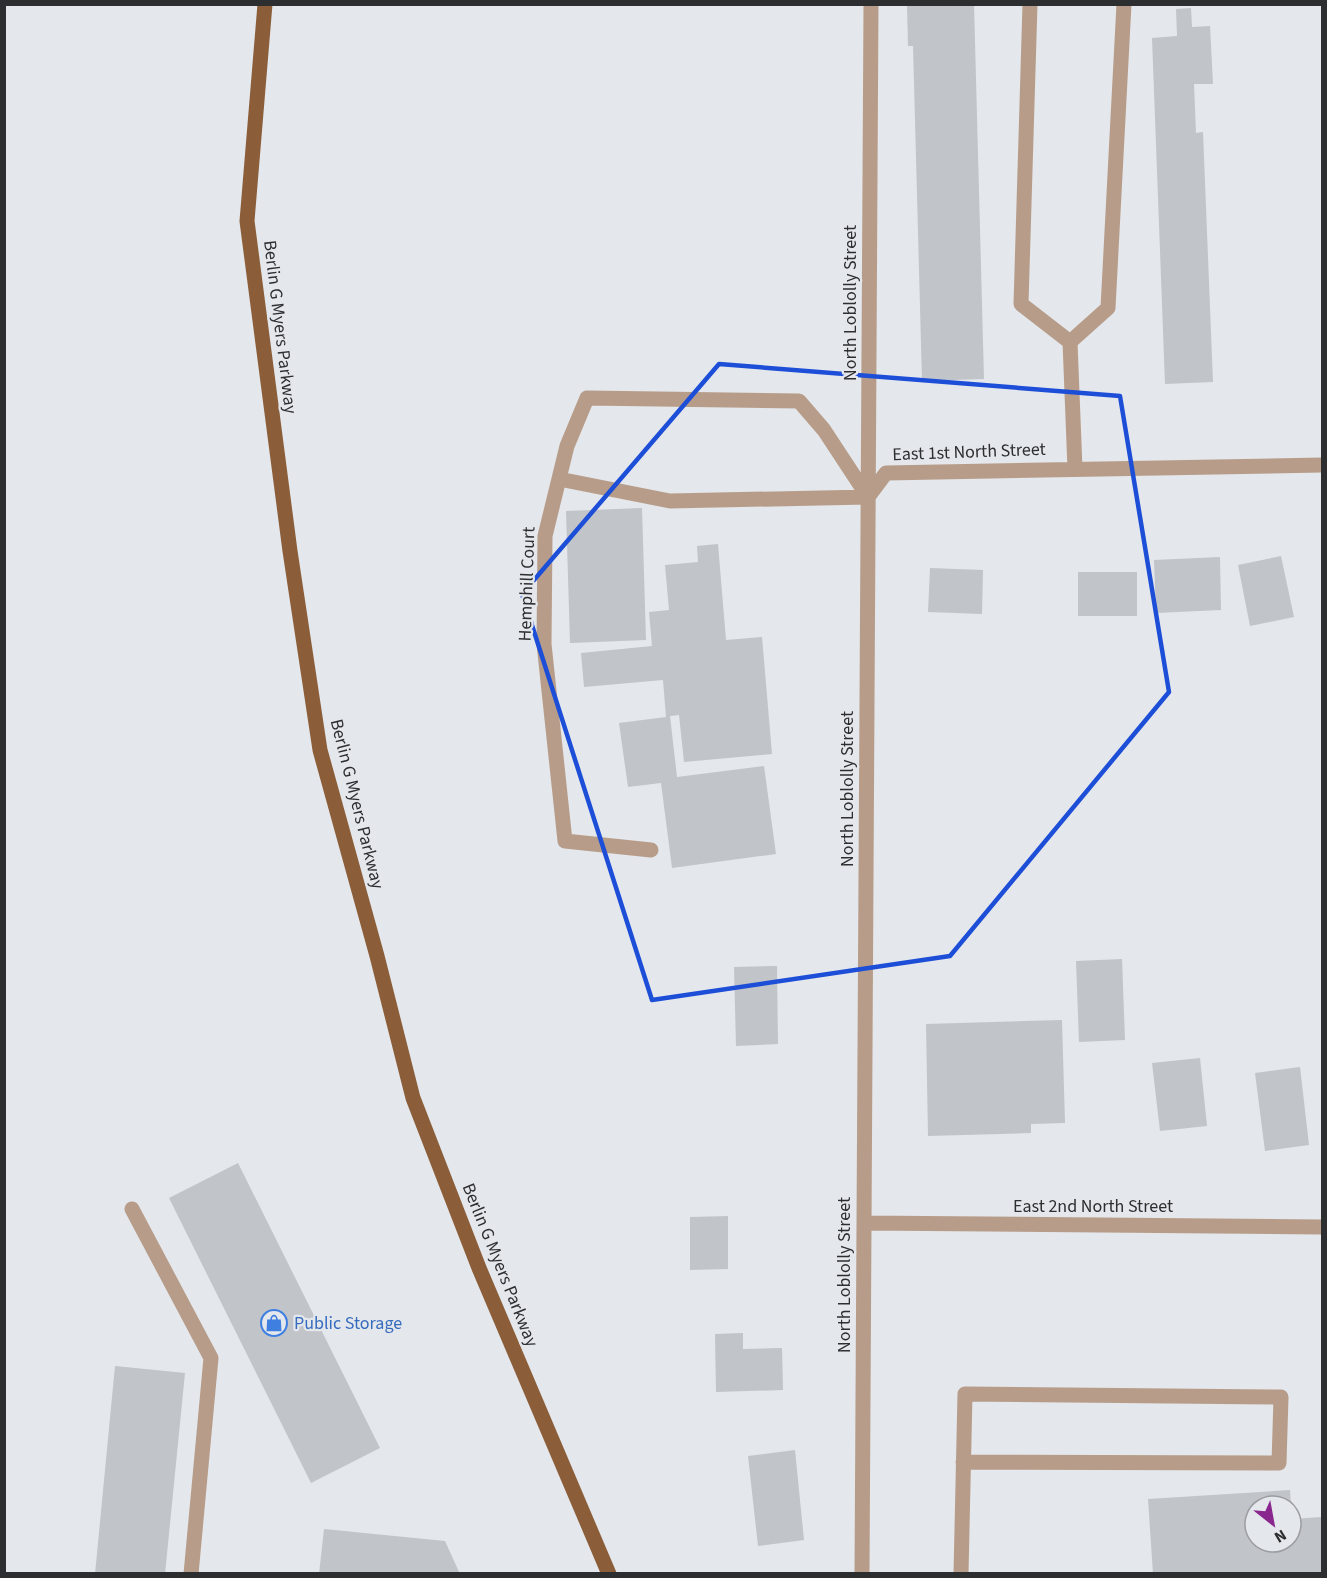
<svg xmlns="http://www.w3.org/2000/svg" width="1327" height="1578" viewBox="0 0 1327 1578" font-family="'Source Sans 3',sans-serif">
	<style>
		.building { fill: #c1c4c9 }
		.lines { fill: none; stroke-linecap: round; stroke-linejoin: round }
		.minor { stroke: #b79d89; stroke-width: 15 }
		.major { stroke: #8b5e39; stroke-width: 15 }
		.marked { fill: none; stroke: #1d4ed8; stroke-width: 4.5; stroke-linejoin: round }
		.labels { text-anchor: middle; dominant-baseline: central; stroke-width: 4.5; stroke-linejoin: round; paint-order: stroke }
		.street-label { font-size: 18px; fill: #2d2e30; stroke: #e4e7ec }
		.shop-label { font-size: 18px; fill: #366cbe; stroke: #e4e7ec; text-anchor: start }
	</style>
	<rect width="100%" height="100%" fill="#e4e7ec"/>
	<path class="building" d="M 907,4 L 974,4 L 984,379 L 922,381 L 913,46 L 908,46 Z
		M 1191,8 L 1192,27 L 1210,26 L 1213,84 L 1194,84 L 1196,133 L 1203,132 L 1213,382 L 1165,384 L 1152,38 L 1177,36 L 1176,9 Z
		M 642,508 L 646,640 L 570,643 L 566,511 Z
		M 718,544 L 726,640 L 762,637 L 772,754 L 684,762 L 679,715 L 670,716 L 677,777 L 764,766 L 776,854 L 672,868 L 661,783 L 628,787 L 619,723 L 666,717 L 663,680 L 584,687 L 581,653 L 652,646 L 649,612 L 669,610 L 665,565 L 698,562 L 697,546 Z
		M 1281,556 L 1294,617 L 1250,626 L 1238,565 Z
		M 1220,557 L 1221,610 L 1156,613 L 1154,560 Z
		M 930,568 L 983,570 L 982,614 L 928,612 Z
		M 1078,572 L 1137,572 L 1137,616 L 1078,616 Z
		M 1122,959 L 1125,1040 L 1079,1042 L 1076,961 Z
		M 777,966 L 778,1044 L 736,1046 L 734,967 Z
		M 1062,1020 L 1065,1123 L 1031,1124 L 1031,1133 L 928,1136 L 926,1024 Z
		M 1200,1058 L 1207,1126 L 1160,1131 L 1152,1063 Z
		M 1300,1067 L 1309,1145 L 1265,1151 L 1255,1073 Z
		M 238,1163 L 380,1448 L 311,1483 L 169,1198 Z
		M 728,1216 L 728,1269 L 690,1270 L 690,1217 Z
		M 743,1333 L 743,1349 L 782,1348 L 783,1390 L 716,1392 L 715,1334 Z
		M 115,1366 L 185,1373 L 165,1574 L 95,1574 Z
		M 795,1450 L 804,1540 L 758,1546 L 748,1456 Z
		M 1290,1490 L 1291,1506 L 1255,1506 L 1255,1542 L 1291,1542 L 1291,1519 L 1322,1517 L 1322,1574 L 1153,1574 L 1148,1499 Z
		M 324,1529 L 445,1541 L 460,1574 L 319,1574 Z"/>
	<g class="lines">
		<path class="minor" d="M 1030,4 L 1021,304 L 1070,342
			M 1070,342 L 1108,308 L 1124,4
			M 1070,342 L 1075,469
			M 559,479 L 670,501 L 868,497 L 886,473 L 1322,465
			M 651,850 L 565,841 L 544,644 L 545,536 L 567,446 L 587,398 L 799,401 L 824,430 L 868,497
			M 132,1209 L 211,1358 L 191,1574
			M 864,1223 L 1322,1227
			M 862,1574 L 871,4
			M 961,1574 L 965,1394 L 1281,1397 L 1279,1463 L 963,1462"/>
		<path class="major" d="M 265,4 L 247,221 L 290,551 L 320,750 L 377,956 L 413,1098 L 479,1268 L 609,1574"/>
	</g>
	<path class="marked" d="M 719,364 L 1120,396 L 1169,692 L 950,956 L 652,1000 L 522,594 Z"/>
	<defs>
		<symbol id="shop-ring" viewBox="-11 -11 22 22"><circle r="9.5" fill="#e4e7ec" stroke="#3f7fe0" stroke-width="1.5"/><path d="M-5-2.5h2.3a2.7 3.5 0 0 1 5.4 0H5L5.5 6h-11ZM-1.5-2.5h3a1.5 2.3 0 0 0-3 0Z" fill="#3f7fe0"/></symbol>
	</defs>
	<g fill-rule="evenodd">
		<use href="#shop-ring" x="259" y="1308" width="30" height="30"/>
	</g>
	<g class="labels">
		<g class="street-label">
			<text transform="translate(850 303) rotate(-90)">North Loblolly Street</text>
			<text transform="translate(280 327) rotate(83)">Berlin G Myers Parkway</text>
			<text transform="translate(969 452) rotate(-2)">East 1st North Street</text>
			<text transform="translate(527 584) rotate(-88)">Hemphill Court</text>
			<text transform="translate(847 789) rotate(-90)">North Loblolly Street</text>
			<text transform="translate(357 804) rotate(76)">Berlin G Myers Parkway</text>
			<text x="1093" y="1206">East 2nd North Street</text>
			<text transform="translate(500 1265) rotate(68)">Berlin G Myers Parkway</text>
			<text transform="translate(844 1275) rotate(-90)">North Loblolly Street</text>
		</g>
		<g class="shop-label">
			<text x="294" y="1323">Public Storage</text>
		</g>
	</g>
	<rect width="1327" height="1578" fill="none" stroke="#2d2e30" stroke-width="12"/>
	<g transform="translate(1273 1524) rotate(149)"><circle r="28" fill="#e4e7ec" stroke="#9b9da1" stroke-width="1.5"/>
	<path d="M0-4.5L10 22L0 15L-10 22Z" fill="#8a278e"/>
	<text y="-9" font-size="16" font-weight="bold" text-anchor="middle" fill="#2d2e30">N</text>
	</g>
</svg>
